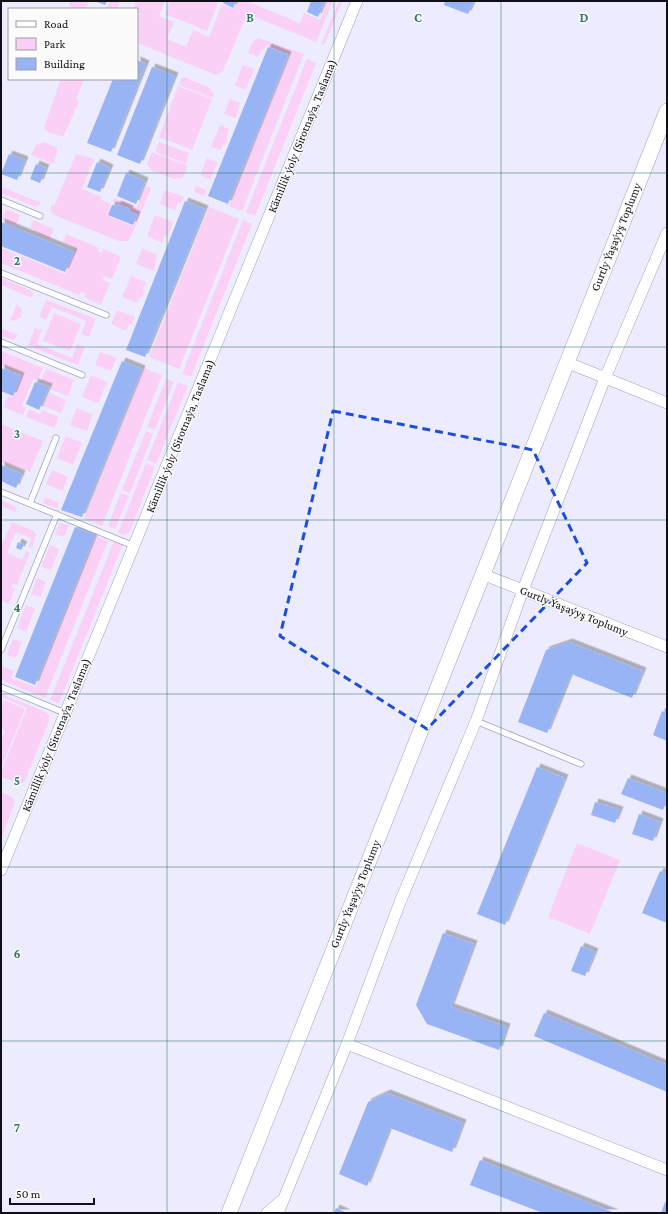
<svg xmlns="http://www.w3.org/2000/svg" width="668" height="1214" viewBox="0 0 668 1214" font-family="'Crimson Pro',serif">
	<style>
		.green { fill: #fbd0f6 }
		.building { fill: #98b4f4; filter: url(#shadow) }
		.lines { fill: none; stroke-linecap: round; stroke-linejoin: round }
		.lane-casing { stroke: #a3a2be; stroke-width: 7 }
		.street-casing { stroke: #a3a2be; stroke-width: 12 }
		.secondary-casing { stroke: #a3a2be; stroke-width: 16 }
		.lane { stroke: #fff; stroke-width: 5.5 }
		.street { stroke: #fff; stroke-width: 11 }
		.secondary { stroke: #fff; stroke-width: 15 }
		.marked { fill: none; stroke: #1d4ed8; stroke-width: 3; stroke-dasharray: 8 5; stroke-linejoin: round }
		.grid { fill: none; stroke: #33776b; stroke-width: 1; stroke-opacity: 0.55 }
		.labels { text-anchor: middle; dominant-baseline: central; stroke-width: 3; stroke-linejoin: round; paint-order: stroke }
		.street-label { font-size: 12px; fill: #100f19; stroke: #fbfbfb }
		.grid-label { font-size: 13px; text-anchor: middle; font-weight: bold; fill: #33776b; stroke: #fbfbfb; stroke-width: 3; stroke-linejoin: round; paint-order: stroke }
	</style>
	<defs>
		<filter id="shadow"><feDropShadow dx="3.5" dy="-3.5" stdDeviation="0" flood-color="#0004"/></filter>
	</defs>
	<rect width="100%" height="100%" fill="#ececfe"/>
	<path class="green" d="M 71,1 L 89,2 L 86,9 L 76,9 L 69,6 Z
		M 110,1 L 120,1 L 117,9 L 106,9 Z
		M 136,1 L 165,1 L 159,16 L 174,22 L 167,39 L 186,47 L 193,30 L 209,37 L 222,5 L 233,9 L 237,1 L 247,1 L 300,23 L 304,13 L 320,20 L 328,1 L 333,1 L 316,42 L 247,14 L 223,71 L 216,75 L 137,43 L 137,9 L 133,9 Z
		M 170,1 L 213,1 L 218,3 L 207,31 L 165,14 Z
		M 339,1 L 342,2 L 325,43 L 321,45 Z
		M 258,38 L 304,54 L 242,211 L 229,206 L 290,54 L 266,45 L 264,50 L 262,49 L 258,57 L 248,53 L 252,42 Z
		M 307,59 L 316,63 L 255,216 L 246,212 Z
		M 243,65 L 255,69 L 245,90 L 235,85 Z
		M 184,77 L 210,88 L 214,94 L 212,98 L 179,85 L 181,79 Z
		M 61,79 L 84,79 L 76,99 L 79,102 L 63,137 L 46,131 L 44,127 Z
		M 178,86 L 212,99 L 192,150 L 159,137 Z
		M 230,99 L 240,103 L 236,118 L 224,114 Z
		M 220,125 L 229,129 L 225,145 L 223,144 L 221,150 L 211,147 Z
		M 44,142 L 55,147 L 58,150 L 53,164 L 31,155 L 36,145 Z
		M 159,142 L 189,153 L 186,164 L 155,152 Z
		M 152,152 L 188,166 L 182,178 L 174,179 L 151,170 L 147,163 Z
		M 76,154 L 94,159 L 82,189 L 102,197 L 101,200 L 111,204 L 107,215 L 133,226 L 138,214 L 130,211 L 130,209 L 113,202 L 114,198 L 137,207 L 146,186 L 151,188 L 131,237 L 127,241 L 119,241 L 54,215 L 51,212 L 51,205 L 54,206 Z
		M 207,158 L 218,163 L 210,179 L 200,175 Z
		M 196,186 L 207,190 L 204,196 L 194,192 Z
		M 1,187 L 41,203 L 36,207 L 1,193 Z
		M 165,190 L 184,197 L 181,203 L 178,202 L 175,210 L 160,204 Z
		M 209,207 L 239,219 L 179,369 L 149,357 Z
		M 6,209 L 20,215 L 16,225 L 2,219 Z
		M 155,215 L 173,222 L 168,236 L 165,235 L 162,243 L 147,236 Z
		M 33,220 L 54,229 L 50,239 L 34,232 L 35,230 L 30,228 Z
		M 243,220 L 252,224 L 191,377 L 182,374 Z
		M 66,234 L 99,248 L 98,251 L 102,253 L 103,249 L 121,257 L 112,279 L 104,276 L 103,280 L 110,283 L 101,305 L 84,297 L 86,294 L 81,292 L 79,295 L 1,263 L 1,248 L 65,274 L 75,249 L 63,242 Z
		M 142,248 L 157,255 L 154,271 L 136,264 Z
		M 131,276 L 146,282 L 143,290 L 145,291 L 142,298 L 140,297 L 137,303 L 122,297 Z
		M 1,278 L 30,290 L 33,293 L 32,298 L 1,285 Z
		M 46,300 L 96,319 L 89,337 L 81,334 L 86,321 L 52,307 L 46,320 L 39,317 Z
		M 17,304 L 22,310 L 21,317 L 14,321 L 10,320 Z
		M 117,310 L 135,317 L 132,324 L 129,324 L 126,331 L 111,324 Z
		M 54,313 L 81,324 L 70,351 L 43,341 Z
		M 1,328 L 18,335 L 14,340 L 1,336 Z
		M 35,328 L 42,330 L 37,344 L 72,358 L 77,344 L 85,347 L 78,365 L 28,346 Z
		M 1,351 L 43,368 L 38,380 L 33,379 L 22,406 L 26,408 L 23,415 L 3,407 L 8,396 L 12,398 L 22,374 L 1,365 Z
		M 100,352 L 117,358 L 111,371 L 95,365 Z
		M 144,368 L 162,375 L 102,526 L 84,519 Z
		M 46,369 L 74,380 L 68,396 L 50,389 L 51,386 L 41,380 Z
		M 91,375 L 107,382 L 98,403 L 82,397 Z
		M 166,379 L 174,382 L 155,430 L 147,427 Z
		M 178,382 L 187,386 L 187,388 L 156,464 L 147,460 Z
		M 49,393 L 66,400 L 61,413 L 43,406 Z
		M 77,408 L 93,415 L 87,431 L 70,425 Z
		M 29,409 L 40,414 L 42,410 L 59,417 L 54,428 L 26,417 Z
		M 1,424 L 43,441 L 30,472 L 1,461 Z
		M 146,431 L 153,434 L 130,493 L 122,490 Z
		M 66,436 L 82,443 L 73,465 L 57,458 Z
		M 146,463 L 155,467 L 130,531 L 124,535 L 118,533 Z
		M 52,470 L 68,477 L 63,491 L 46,484 Z
		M 121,493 L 129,496 L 115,529 L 108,526 Z
		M 45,497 L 59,503 L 57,508 L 43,503 Z
		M 1,500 L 15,506 L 16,512 L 1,506 Z
		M 12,522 L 34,531 L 36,535 L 32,548 L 28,547 L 31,538 L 16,532 L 7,553 L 22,560 L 26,551 L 30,553 L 17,585 L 13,584 L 11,587 L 15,589 L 9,604 L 1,600 L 1,546 Z
		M 60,523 L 69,525 L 64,537 L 55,534 Z
		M 96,536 L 108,541 L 45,698 L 1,680 L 2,666 L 14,671 L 11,678 L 36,687 Z
		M 114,541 L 123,544 L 59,703 L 50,700 Z
		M 50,545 L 59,549 L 51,570 L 41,567 Z
		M 37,578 L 46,582 L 40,597 L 31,594 Z
		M 26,605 L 35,609 L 26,632 L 17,628 Z
		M 13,639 L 22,642 L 16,658 L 7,655 Z
		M 1,694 L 46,712 L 49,716 L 49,721 L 25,781 L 21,784 L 1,777 L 1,772 L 27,708 L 1,697 Z
		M 4,700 L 25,709 L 1,768 L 1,740 L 5,731 L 1,729 L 1,707 Z
		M 1,792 L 12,797 L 15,802 L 1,839 Z
		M 577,843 L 620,860 L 590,934 L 548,917 Z"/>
	<path class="building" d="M 94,1 L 107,1 L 105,5 Z
		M 224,1 L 236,1 L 233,8 L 223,3 Z
		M 311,1 L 325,1 L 318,17 L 307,12 Z
		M 445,1 L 474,1 L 468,14 L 444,5 Z
		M 268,47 L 288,55 L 228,204 L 208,196 Z
		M 137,60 L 146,64 L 111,152 L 87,143 L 113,79 L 137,79 Z
		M 152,67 L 175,76 L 140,164 L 117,155 Z
		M 9,154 L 25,160 L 17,180 L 1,174 Z
		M 97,162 L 110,168 L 100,192 L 87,187 Z
		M 36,164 L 46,168 L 40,183 L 30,179 Z
		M 126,173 L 145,181 L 136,204 L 117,196 Z
		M 185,201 L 205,209 L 145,357 L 126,350 Z
		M 118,204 L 130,209 L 129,211 L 137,215 L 133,225 L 108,215 L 112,205 L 117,206 Z
		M 1,222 L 74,252 L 65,272 L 1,246 Z
		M 122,361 L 142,369 L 82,517 L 61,510 Z
		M 1,368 L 21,376 L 13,396 L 1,391 Z
		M 35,382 L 49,387 L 39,410 L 26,404 Z
		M 1,465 L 22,474 L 16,488 L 1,481 Z
		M 75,527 L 95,535 L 35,685 L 15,677 Z
		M 18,542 L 24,545 L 21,550 L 16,548 Z
		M 569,642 L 643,671 L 632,698 L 571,674 L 547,733 L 518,722 L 546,650 Z
		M 662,711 L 667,713 L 667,741 L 653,735 Z
		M 537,767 L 565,778 L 505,925 L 477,914 Z
		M 628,778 L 667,793 L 667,801 L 663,810 L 621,794 Z
		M 595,802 L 620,810 L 615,823 L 591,815 Z
		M 639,814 L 660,822 L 653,841 L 632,834 Z
		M 660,871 L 667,874 L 667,923 L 642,913 Z
		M 443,933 L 474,944 L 451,1007 L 507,1027 L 499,1050 L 427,1024 L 416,1005 Z
		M 581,946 L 595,952 L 585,976 L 571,971 Z
		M 544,1013 L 667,1065 L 667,1092 L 534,1036 Z
		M 387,1093 L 463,1123 L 452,1152 L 390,1128 L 367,1186 L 339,1174 L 368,1102 Z
		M 480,1160 L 615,1213 L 543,1213 L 470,1185 Z
		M 665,1202 L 667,1203 L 667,1213 L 661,1213 Z
		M 336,1208 L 347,1213 L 334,1213 Z"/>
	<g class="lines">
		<defs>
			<path id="lane" d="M 1,200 L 40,216
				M 1,273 L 106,315
				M 1,342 L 82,375
				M 1,492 L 134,546
				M 30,503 L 56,438
				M 1,650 L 57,514
				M 1,687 L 65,713
				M 476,721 L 581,764"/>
			<path id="street" d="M 566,362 L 667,403
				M 482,574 L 667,647
				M 1,870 L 357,1
				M 347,1044 L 667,1170
				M 267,1213 L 281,1201
				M 278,1213 L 347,1044 L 400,902 L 476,721 L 523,590 L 605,378 L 667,233"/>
			<path id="secondary" d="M 229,1213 L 667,111"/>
		</defs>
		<use href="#lane" class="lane-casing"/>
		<use href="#street" class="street-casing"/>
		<use href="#secondary" class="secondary-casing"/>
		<use href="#lane" class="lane"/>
		<use href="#street" class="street"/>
		<use href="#secondary" class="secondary"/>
	</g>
	<path class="marked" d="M 333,411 L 533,450 L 587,563 L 427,729 L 280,636 Z"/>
	<path class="grid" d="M 167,1 L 167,1213M 334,1 L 334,1213M 501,1 L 501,1213M 1,173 L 667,173M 1,347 L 667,347M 1,520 L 667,520M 1,694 L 667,694M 1,867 L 667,867M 1,1041 L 667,1041"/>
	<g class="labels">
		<g class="street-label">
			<text transform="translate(302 136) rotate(-68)">Kämillik ýoly (Sirotnaýa, Taslama)</text>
			<text transform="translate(616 237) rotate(-68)">Gurtly Ýaşaýyş Toplumy</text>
			<text transform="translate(180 436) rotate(-68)">Kämillik ýoly (Sirotnaýa, Taslama)</text>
			<text transform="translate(574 611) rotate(22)">Gurtly Ýaşaýyş Toplumy</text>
			<text transform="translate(56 735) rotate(-68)">Kämillik ýoly (Sirotnaýa, Taslama)</text>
			<text transform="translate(355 894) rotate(-68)">Gurtly Ýaşaýyş Toplumy</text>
		</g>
	</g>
	<g class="grid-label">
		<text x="250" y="22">B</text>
		<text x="418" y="22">C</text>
		<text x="584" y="22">D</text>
		<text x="17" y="265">2</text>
		<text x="17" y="438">3</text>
		<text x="17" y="612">4</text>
		<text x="17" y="785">5</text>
		<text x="17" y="958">6</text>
		<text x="17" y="1132">7</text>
	</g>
	<rect width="668" height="1214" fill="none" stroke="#100f19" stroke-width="4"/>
	<rect x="8" y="8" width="130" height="72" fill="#fbfbfb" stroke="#9d9da1"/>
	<rect x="16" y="21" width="20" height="6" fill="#ffffff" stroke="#9d9da1"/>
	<text x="44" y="28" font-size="12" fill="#100f19">Road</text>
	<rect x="16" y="38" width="20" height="12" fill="#fbd0f6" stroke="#9d9da1"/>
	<text x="44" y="48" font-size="12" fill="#100f19">Park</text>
	<rect x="16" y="58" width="20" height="12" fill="#98b4f4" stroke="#9d9da1"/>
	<text x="44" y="68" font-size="12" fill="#100f19">Building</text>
	<path d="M10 1198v6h84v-6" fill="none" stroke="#100f19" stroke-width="2"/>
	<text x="16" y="1198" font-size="12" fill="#100f19" stroke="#fbfbfb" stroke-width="3" paint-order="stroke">50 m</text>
</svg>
